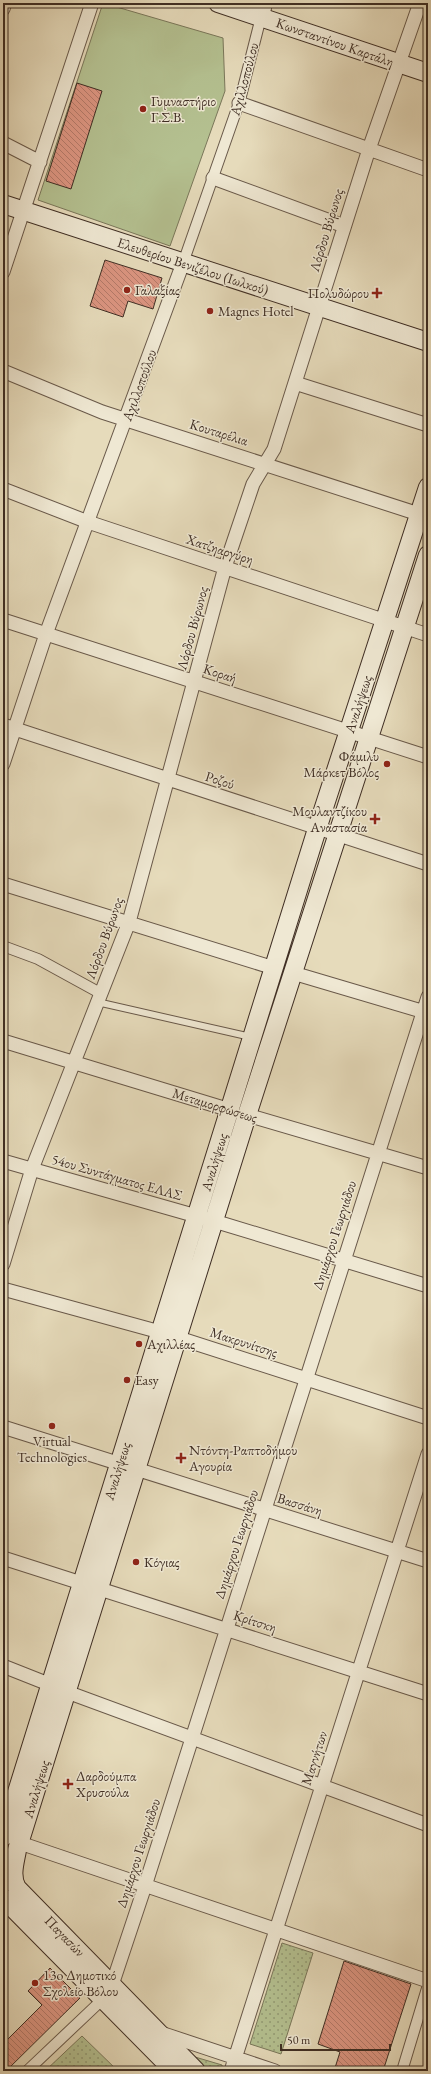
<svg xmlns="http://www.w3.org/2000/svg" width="431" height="2074" viewBox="0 0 431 2074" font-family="'EB Garamond',serif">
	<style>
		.grass { fill: url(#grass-dots); stroke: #7a775a }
		.garden { fill: #b4c090; stroke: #7a775a }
		.building { fill: url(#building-back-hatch); stroke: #3f2e24 }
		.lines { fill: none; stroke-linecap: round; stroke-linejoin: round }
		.service-casing { stroke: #69594a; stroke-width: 8 }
		.pedestrian-casing { stroke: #69594a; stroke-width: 12 }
		.minor-casing { stroke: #69594a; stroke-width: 15 }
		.tertiary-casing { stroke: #69594a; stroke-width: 18 }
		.secondary-casing { stroke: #3f2e24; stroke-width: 20 }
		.service { stroke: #efe8d3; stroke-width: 6 }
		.pedestrian { stroke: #efe8d3; stroke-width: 10 }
		.minor { stroke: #efe8d3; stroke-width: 13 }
		.tertiary { stroke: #efe8d3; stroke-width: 16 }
		.secondary { stroke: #efe8d3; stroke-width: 18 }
		.poi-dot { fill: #8f2418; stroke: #efe8d3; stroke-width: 1.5 }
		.labels { text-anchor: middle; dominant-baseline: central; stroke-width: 3; stroke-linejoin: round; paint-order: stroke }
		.street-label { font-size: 14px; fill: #3f2e24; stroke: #efe8d3 }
		.poi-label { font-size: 14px; fill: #3f2e24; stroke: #efe8d3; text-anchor: start }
	</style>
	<defs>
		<pattern id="grass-dots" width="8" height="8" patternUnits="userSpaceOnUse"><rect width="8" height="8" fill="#b4c090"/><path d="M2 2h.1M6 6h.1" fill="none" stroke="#949c75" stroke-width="1.8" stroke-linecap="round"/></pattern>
		<pattern id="building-back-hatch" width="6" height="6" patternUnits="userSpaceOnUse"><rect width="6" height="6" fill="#dc9581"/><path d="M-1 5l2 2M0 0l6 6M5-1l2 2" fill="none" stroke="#b47a69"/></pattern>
	</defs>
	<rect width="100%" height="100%" fill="#e6dbbb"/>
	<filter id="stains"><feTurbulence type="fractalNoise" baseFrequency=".005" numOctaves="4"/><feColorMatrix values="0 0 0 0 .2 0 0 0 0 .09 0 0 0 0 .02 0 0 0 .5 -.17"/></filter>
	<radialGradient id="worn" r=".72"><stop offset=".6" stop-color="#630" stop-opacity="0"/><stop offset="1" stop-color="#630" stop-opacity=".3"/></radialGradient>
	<path class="grass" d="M 282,1943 L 313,1953 L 281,2054 L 250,2044 Z
		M 82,2036 L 118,2071 L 45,2071 Z
		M 195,2057 L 222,2065 L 223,2071 L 208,2071 Z"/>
	<path class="garden" d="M 103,3 L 223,38 L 225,91 L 170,246 L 38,200 Z"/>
	<path class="building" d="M 77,83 L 102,91 L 71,189 L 46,181 Z
		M 105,260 L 162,278 L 153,309 L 128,301 L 123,317 L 90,306 Z
		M 344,1961 L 411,1984 L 383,2071 L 334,2071 L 340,2052 L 318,2044 Z
		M 50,1968 L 80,1998 L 6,2071 L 3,2071 L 3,2044 L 42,2005 L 28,1991 Z"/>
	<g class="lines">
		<defs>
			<path id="service" d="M 97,1002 L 251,1037"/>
			<path id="pedestrian" d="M 183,263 L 240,100 L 261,17
				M 3,946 L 38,959 L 100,993
				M 27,2071 L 103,1999
				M 402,2071 L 428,1985"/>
			<path id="minor" d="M 3,9 L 5,3
				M 239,103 L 428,170
				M 3,143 L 40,162
				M 213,178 L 344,226
				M 3,272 L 92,3
				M 3,371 L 102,412 L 428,517
				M 295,383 L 428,425
				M 3,489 L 88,522 L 428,635
				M 3,620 L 428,757
				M 3,725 L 428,864
				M 3,764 L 46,634 L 183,263
				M 3,884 L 274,968
				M 293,973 L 428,1013
				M 3,1041 L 230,1110
				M 247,1115 L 428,1168
				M 3,1161 L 214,1221 L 428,1286
				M 3,1264 L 32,1169 L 129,922 L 225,567 L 253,484 L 274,449 L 369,149 L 420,3
				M 3,1289 L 160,1332 L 428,1418
				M 3,1427 L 428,1561
				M 3,1558 L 428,1694
				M 3,1666 L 51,1685
				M 67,1692 L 428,1825
				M 20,1843 L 428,1981
				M 109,1991 L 112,1985 L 145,1886 L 428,997
				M 161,2033 L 275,2071
				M 231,2071 L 428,1454"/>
			<path id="tertiary" d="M 261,17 L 264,3"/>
			<path id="secondary" d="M 218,3 L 428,73
				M 3,204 L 428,342
				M 3,1837 L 317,829 L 428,487
				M 3,1898 L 174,2071
				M 196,2071 L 17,1888 C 10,1876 15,1862 17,1850 L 247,1115 L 428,555"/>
		</defs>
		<use href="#service" class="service-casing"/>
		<use href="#pedestrian" class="pedestrian-casing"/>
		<use href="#minor" class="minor-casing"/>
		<use href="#tertiary" class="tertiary-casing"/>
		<use href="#secondary" class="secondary-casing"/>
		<use href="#service" class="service"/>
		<use href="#pedestrian" class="pedestrian"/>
		<use href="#minor" class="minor"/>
		<use href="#tertiary" class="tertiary"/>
		<use href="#secondary" class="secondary"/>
	</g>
	<g class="poi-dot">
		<circle cx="143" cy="109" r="4"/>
		<circle cx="127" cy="290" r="4"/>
		<path d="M375 287h4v4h4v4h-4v4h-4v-4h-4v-4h4z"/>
		<circle cx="210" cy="311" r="4"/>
		<circle cx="387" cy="764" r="4"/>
		<path d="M373 813h4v4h4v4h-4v4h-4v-4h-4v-4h4z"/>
		<circle cx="139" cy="1344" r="4"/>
		<circle cx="127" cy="1380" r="4"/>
		<circle cx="52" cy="1426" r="4"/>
		<path d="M179 1452h4v4h4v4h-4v4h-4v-4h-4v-4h4z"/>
		<circle cx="136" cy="1562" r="4"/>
		<path d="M66 1778h4v4h4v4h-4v4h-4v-4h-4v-4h4z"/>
		<circle cx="35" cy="1983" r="4"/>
	</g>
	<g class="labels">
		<g class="street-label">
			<text transform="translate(335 42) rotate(19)">Κωνσταντίνου Καρτάλη</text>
			<text transform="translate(244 79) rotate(-75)">Αχιλλοπούλου</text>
			<text transform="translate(326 230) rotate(-73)">Λόρδου Βύρωνος</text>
			<text transform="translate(193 266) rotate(18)">Ελευθερίου Βενιζέλου (Ιωλκού)</text>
			<text transform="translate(139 385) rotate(-70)">Αχιλλοπούλου</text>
			<text transform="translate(219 432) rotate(17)">Κουταρέλια</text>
			<text transform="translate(220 549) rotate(18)">Χατζηαργύρη</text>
			<text transform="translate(192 628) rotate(-75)">Λόρδου Βύρωνος</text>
			<text transform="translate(220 673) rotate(18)">Κοραή</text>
			<text transform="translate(358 704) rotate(-72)">Αναλήψεως</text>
			<text transform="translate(220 780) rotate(18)">Ροζού</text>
			<text transform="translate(104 938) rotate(-70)">Λόρδου Βύρωνος</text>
			<text transform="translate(215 1105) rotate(17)">Μεταμορφώσεως</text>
			<text transform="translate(214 1162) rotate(-73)">Αναλήψεως</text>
			<text transform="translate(117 1177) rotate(16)">54ου Συντάγματος ΕΛΑΣ</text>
			<text transform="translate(334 1235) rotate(-72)">Δημάρχου Γεωργιάδου</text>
			<text transform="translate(244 1342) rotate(18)">Μακρυνίτσης</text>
			<text transform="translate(117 1471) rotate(-73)">Αναλήψεως</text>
			<text transform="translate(300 1504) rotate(17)">Βασσάνη</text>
			<text transform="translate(236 1544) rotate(-72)">Δημάρχου Γεωργιάδου</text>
			<text transform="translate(255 1621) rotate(18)">Κρίτσκη</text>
			<text transform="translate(314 1758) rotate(-72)">Μαγνήτων</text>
			<text transform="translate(36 1789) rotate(-73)">Αναλήψεως</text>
			<text transform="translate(138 1853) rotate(-72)">Δημάρχου Γεωργιάδου</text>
			<text transform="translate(65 1936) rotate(46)">Παγασών</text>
		</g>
		<g class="poi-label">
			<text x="151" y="101">Γυμναστήριο<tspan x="151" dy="16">Γ.Σ.Β.</tspan></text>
			<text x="135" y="290">Γαλαξίας</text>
			<text x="369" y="293" text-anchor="end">Πολυδώρου</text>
			<text x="218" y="311">Magnes Hotel</text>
			<text x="379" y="756" text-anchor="end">Φάμιλυ<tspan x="379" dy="16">Μάρκετ Βόλος</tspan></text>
			<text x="367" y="811" text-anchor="end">Μουλαντζίκου<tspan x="367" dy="16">Αναστασία</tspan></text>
			<text x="147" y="1344">Αχιλλέας</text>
			<text x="135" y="1380">Easy</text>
			<text x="52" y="1441" text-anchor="middle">Virtual<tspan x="52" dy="16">Technologies</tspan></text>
			<text x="189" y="1450">Ντόντη-Ραπτοδήμου<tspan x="189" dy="16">Αγουρία</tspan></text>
			<text x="144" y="1562">Κόγιας</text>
			<text x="76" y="1776">Δαρδούμπα<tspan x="76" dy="16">Χρυσούλα</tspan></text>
			<text x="43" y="1975">13o Δημοτικό<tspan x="43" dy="16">Σχολείο Βόλου</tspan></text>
		</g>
	</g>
	<rect width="431" height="2074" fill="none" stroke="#e6dbbb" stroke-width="16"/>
	<rect x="4" y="4" width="423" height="2066" fill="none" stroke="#3f2e24" stroke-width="2"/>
	<rect x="8" y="8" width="415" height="2058" fill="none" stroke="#3f2e24"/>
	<path d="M281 2044v6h109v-6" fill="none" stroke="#3f2e24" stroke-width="2"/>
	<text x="287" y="2044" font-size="12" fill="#3f2e24" stroke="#efe8d3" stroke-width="3" paint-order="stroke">50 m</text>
	<rect width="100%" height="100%" filter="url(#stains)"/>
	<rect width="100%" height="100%" fill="url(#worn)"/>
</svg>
